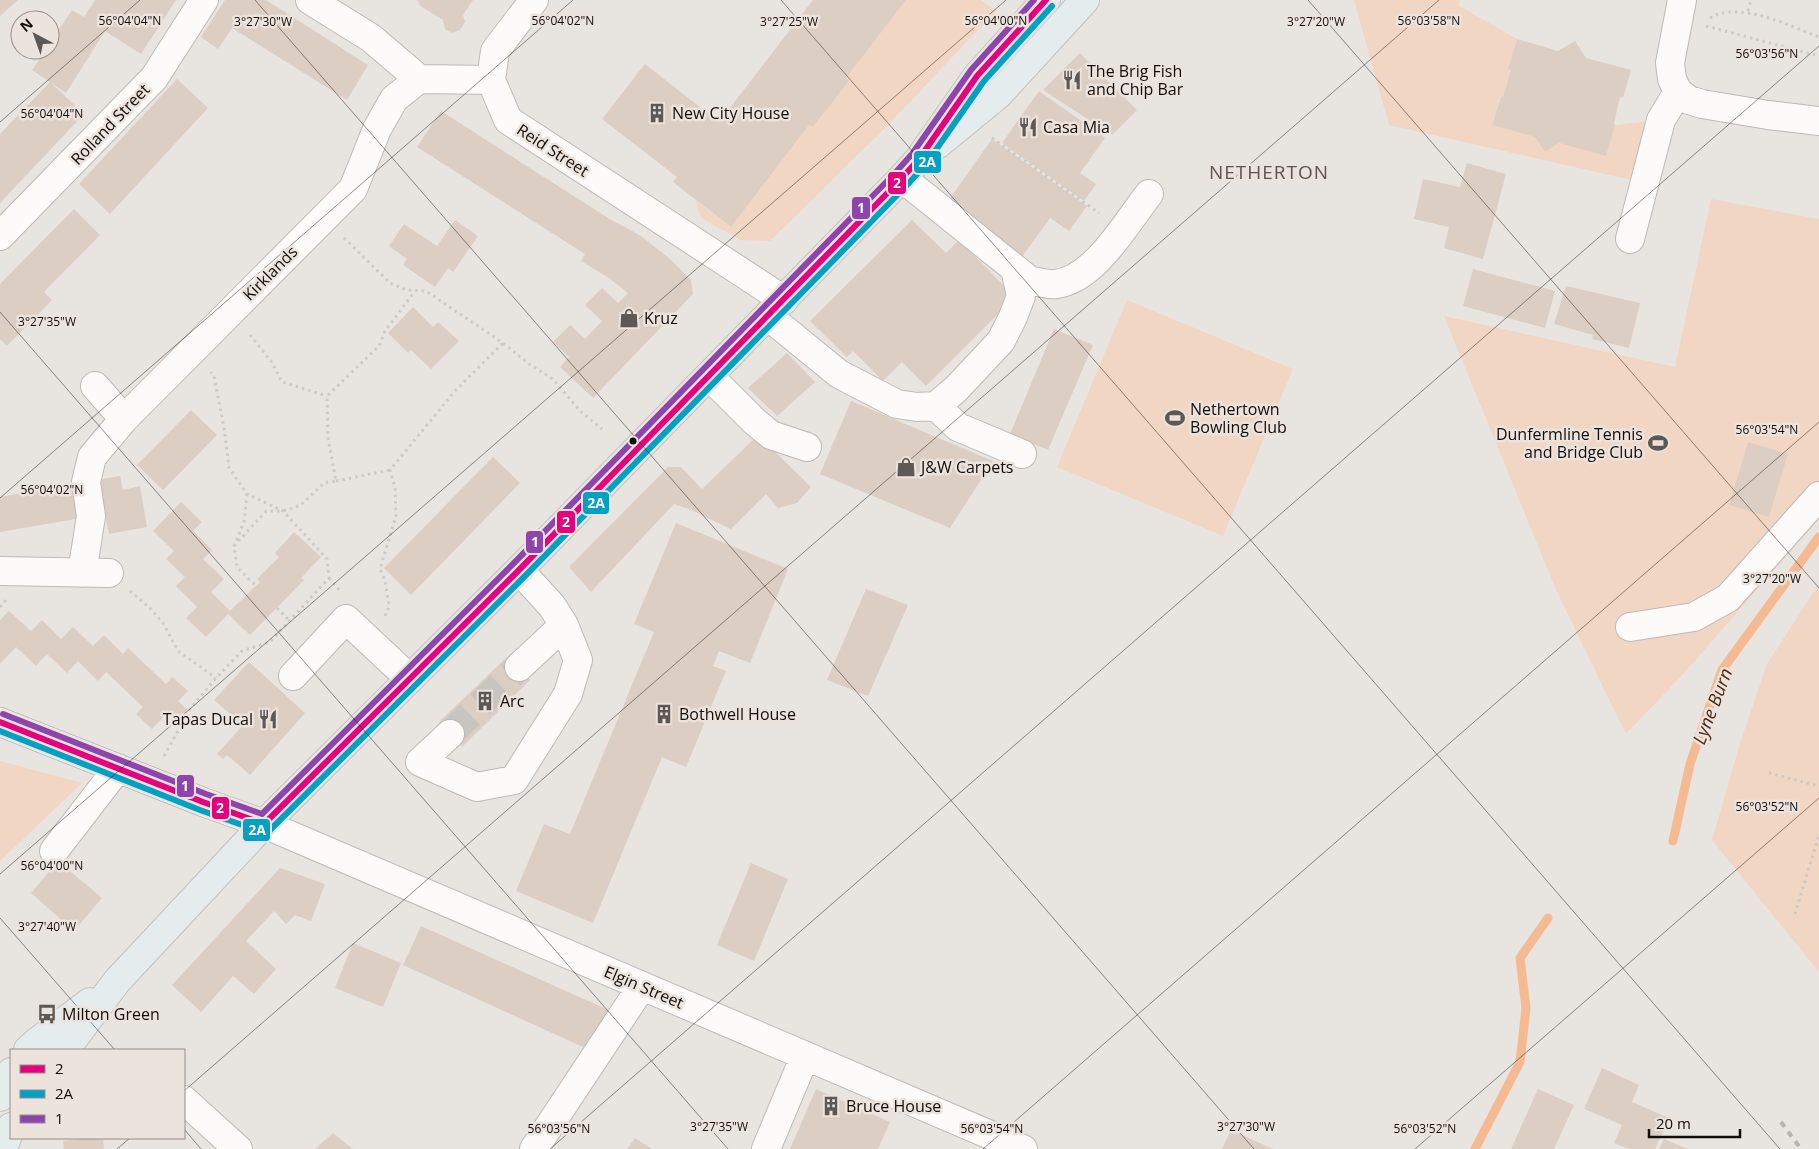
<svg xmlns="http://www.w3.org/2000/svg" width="1819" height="1149" viewBox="0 0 1819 1149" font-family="'Open Sans',sans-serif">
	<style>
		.green { fill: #f1d6c4 }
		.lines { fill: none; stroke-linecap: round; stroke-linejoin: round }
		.stream { stroke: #f5ba92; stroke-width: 9 }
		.building { fill: #ddcec4 }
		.minor-tunnel { stroke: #c8c4c0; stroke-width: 28; stroke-dasharray: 28 14; stroke-linecap: butt }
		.minor-casing { stroke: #bdb9b7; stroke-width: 30 }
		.major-casing { stroke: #c3c0be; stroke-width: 30 }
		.path { stroke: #cbcac8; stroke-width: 3; stroke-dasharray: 2.5 4; stroke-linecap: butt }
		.minor { stroke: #fcfbfa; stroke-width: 28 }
		.major { stroke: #e4ecee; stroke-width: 28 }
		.rail { stroke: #b4b4b3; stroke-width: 4; stroke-dasharray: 6 6; stroke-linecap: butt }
		.bus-1-casing { stroke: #ece3dd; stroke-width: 10 }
		.bus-2-casing { stroke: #ece3dd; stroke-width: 10 }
		.bus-3-casing { stroke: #ece3dd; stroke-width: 10 }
		.bus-1 { stroke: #e5007d; stroke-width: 6 }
		.bus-2 { stroke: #01a1c4; stroke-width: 6 }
		.bus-3 { stroke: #8e44ad; stroke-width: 6 }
		.ticks { fill: none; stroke: #100d0b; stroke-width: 1; stroke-opacity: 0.45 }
		.bus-dot { fill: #100d0b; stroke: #ece3dd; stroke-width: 2 }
		.labels { text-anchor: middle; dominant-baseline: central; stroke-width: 5; stroke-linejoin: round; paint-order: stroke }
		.poi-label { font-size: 16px; fill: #100d0b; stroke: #ece3dd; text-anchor: start }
		.street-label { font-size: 16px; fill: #100d0b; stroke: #ece3dd }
		.water-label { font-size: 18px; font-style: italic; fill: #4c2b13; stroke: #ece3dd }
		.quarter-label { font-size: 19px; letter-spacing: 1px; fill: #5c5550; stroke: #ece3dd }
		.ticks-label { font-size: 12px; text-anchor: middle; fill: #100d0b; stroke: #ece3dd; stroke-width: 5; stroke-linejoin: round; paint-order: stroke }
		.line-badge { stroke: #ece3dd; stroke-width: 2 }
		.badge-label { font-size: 14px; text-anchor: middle; font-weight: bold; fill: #fff }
	</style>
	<rect width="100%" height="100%" fill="#e8e4e0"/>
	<path class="green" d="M 906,0 L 981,0 L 996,11 L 887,126 L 770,241 L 741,240 L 701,218 L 695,200 L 731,227 L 809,125 L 813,127 L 849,81 L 846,78 Z
		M 1354,0 L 1460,0 L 1459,6 L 1517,39 L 1508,69 L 1511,70 L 1503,97 L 1500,96 L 1492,125 L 1535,137 L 1545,152 L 1559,143 L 1606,156 L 1615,125 L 1661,120 L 1645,183 L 1389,125 Z
		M 1711,199 L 1819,219 L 1819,519 L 1685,672 L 1626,734 L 1557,592 L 1444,316 L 1675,367 Z
		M 1127,300 L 1293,369 L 1223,536 L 1057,467 Z
		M 1819,584 L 1819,972 L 1712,840 L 1741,740 L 1767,664 Z
		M 0,761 L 82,783 L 0,861 Z"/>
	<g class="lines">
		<path class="stream" d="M 1673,841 L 1690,764 L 1722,670 L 1819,537
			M 1475,1149 L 1520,1062 L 1526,1008 L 1520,958 L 1548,918"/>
	</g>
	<path class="building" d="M 0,0 L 18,0 L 0,16 Z
		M 95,0 L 176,0 L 141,54 L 105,31 L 66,93 L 32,70 L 46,50 L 50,50 L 50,43 L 72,10 L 84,17 Z
		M 225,0 L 266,0 L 368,65 L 347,100 L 232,28 L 218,49 L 201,37 Z
		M 416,0 L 473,0 L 463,15 L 465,22 L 460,30 L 452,33 L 445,29 L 443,20 L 419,5 L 420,3 Z
		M 813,0 L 906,0 L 846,78 L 849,81 L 813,127 L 809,125 L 731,227 L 673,182 L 677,177 L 602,119 L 645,64 L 719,122 Z
		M 1517,39 L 1558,51 L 1575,41 L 1586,58 L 1631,70 L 1623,98 L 1620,97 L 1614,123 L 1615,125 L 1606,156 L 1559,143 L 1545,152 L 1535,137 L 1492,125 L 1501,96 L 1503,97 L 1511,70 L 1508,69 Z
		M 1080,53 L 1137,110 L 1112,135 L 1043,90 Z
		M 177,79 L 208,108 L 110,214 L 79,184 Z
		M 50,82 L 84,114 L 0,203 L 0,134 Z
		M 1039,91 L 1105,138 L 1080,173 L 1096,184 L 1084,201 L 1002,143 Z
		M 441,111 L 608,218 L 641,236 L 670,259 L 691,280 L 693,294 L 593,398 L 560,367 L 569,357 L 553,342 L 570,325 L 585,339 L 602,321 L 585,305 L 602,288 L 618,303 L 628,293 L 609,278 L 581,261 L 585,254 L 417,147 Z
		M 992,139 L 1087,206 L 1069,231 L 1050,218 L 1022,257 L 946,204 Z
		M 1467,163 L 1506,174 L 1483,259 L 1444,248 L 1449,227 L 1414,219 L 1423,179 L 1460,187 Z
		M 74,209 L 100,235 L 44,292 L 52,300 L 7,346 L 0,339 L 0,284 Z
		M 455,220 L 478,236 L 453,272 L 448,268 L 435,287 L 403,265 L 407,259 L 389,246 L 404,224 L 437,246 Z
		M 912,220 L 946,253 L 959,240 L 1015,297 L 926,386 L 902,362 L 883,381 L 853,351 L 847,357 L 810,321 Z
		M 1473,269 L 1555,291 L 1545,328 L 1463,306 Z
		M 1566,286 L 1640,303 L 1629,348 L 1592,339 L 1593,335 L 1554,324 Z
		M 413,307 L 433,327 L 438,322 L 459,341 L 431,369 L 411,350 L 408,353 L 388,333 Z
		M 1054,329 L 1093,345 L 1048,450 L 1010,434 Z
		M 787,353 L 815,382 L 777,416 L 748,388 Z
		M 851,401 L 993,461 L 950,528 L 820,474 Z
		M 191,410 L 217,435 L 163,490 L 137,465 Z
		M 758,435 L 811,487 L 797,503 L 778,508 L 766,494 L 731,529 L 689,509 L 674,504 L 591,592 L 569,567 L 668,467 L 681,467 L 702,489 Z
		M 1748,442 L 1788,454 L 1769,517 L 1729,505 Z
		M 493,457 L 520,483 L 411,595 L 384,568 Z
		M 120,476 L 123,490 L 140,486 L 147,527 L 109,534 L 105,514 L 0,532 L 0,497 Z
		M 181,502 L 202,522 L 193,531 L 212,550 L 203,559 L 224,579 L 211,592 L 230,611 L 260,582 L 257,579 L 279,557 L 275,553 L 294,532 L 321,557 L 301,578 L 304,580 L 250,635 L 228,614 L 206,637 L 186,618 L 197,607 L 176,586 L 185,577 L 166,559 L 174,551 L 153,531 Z
		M 676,523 L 788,569 L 750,663 L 719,651 L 713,666 L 726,671 L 686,767 L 662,757 L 593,923 L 516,891 L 544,824 L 570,834 L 654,632 L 634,624 Z
		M 866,589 L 908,605 L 868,696 L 827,680 Z
		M 9,611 L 31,631 L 42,620 L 61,639 L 73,627 L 93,646 L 104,635 L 123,654 L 128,648 L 166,684 L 172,677 L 188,691 L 178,701 L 188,710 L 178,721 L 168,712 L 152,729 L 136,714 L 143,707 L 106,672 L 98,681 L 78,661 L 67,673 L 47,654 L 36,666 L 16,647 L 0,664 L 0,620 Z
		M 508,656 L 530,680 L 462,747 L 439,722 Z
		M 249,662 L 305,713 L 250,775 L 227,755 L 223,759 L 217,754 L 243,725 L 214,700 Z
		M 58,861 L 102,898 L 74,931 L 31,893 Z
		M 751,863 L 788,879 L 754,961 L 717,945 Z
		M 280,868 L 325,884 L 311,921 L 295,915 L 286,924 L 274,911 L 246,941 L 276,969 L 254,994 L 233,976 L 201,1012 L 172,985 Z
		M 421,926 L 615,1013 L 596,1053 L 403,965 Z
		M 353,943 L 401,963 L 383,1007 L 335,988 Z
		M 1602,1068 L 1639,1085 L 1632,1102 L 1669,1118 L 1655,1149 L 1629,1149 L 1614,1143 L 1622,1125 L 1584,1109 Z
		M 816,1089 L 890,1122 L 878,1149 L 790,1149 Z
		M 1538,1089 L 1574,1105 L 1554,1149 L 1511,1149 Z
		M 1231,1130 L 1273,1149 L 1222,1149 Z
		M 333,1133 L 353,1149 L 315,1149 Z
		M 89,1138 L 103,1138 L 104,1149 L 64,1149 L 63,1141 Z
		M 635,1138 L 652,1149 L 627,1149 Z
		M 1664,1139 L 1688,1149 L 1659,1149 Z"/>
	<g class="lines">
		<path class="minor-tunnel" d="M 450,734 L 519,667"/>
		<defs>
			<path id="minor" d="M 310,0 L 371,38 L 419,79 L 491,80 L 508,120 L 784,300
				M 1682,0 L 1670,63 L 1672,79 L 1678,92 L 1689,100 L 1702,104 L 1768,115 L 1819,121
				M 491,80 L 495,51 L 534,0
				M 902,178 L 1029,280 C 1038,282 1048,285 1056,284 C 1095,279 1126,223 1149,194
				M 0,236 L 154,78 L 204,0
				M 1630,239 L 1661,120 L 1678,92
				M 768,316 L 839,374 L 864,387 L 897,404 L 917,407 L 936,406 L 956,389 L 1001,341 L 1013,317 L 1021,296 L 1015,269
				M 709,376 L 754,421 L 771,435 L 807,447
				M 95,386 L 124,419 L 353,189 L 377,129 L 394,99 L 419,79
				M 936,406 L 958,427 L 1022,454
				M 0,571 L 109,573
				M 82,573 L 91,516 L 86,482 L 92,457 L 124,419
				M 1630,627 L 1694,617 L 1728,598 L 1819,496
				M 519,667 L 564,625
				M 293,676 L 346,619 L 410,679
				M 0,722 L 203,802 L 264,824 L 1023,1149
				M 450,734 L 420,762 L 477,787 L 514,780 L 568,694 L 578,660 L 564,625 L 552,606 L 519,570
				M 54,851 L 118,768
				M 184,1100 L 238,1149
				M 534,1149 L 642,986
				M 766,1149 L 805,1056"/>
			<path id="major" d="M 937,145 L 998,95 L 1085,0
				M 28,1050 L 38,1041 L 90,1002
				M 65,1050 L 117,981 L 264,824 L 519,570 L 902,178 L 919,159 L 977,76 L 1046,0
				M 0,1097 L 11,1072
				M 3,1149 L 11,1127"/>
		</defs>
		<use href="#minor" class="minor-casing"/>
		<use href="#major" class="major-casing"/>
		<path class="path" d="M 1748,11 L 1751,0
			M 1710,18 C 1738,0 1790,26 1819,37
			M 1706,26 L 1819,56
			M 992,138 L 1099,213
			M 344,238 L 390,283 L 406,290 L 426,291 L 503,343 L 529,364 L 553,379 L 580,411 L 602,429
			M 250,335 L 271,361 L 282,382 L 327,396
			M 336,481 L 390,470
			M 247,494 L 244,522 L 234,546 L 237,567 L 256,586
			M 234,546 L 266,511 L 283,511 L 301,505 L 324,483 L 336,481 L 328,438 L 327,396 L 379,346 L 385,331 L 415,291
			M 329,578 L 341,592
			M 130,591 L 151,609 L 163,623 L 178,651 L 216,678
			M 0,607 L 6,600
			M 277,608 L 289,620
			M 385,616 L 389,607 L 385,580 L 380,569 L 396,516 L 395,487 L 390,470 L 454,392 L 503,343
			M 164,756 L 190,709 L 216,678 L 242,651 L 270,642 L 329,578 L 327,559 L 283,511 L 247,494 L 229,468 L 224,427 L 214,377 L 211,372
			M 1769,773 L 1819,786
			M 1795,914 L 1819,835"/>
		<use href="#minor" class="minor"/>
		<use href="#major" class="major"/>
		<path class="rail" d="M 1781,1122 L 1801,1149"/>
		<defs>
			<path id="bus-1" d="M 0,722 L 203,802 L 264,824 L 519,570 L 902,178 L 919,159 L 977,76 L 1046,0"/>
			<path id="bus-2" d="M 0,731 L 200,810 L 262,832 L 269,831 L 525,576 L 908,184 L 926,164 L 984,81 L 1052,6"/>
			<path id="bus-3" d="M 3,714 L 206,794 L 262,814 L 513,564 L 896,172 L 912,154 L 971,70 L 1034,0"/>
		</defs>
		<use href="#bus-1" class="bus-1-casing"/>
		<use href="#bus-2" class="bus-2-casing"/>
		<use href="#bus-3" class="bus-3-casing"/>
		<use href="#bus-1" class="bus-1"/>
		<use href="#bus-2" class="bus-2"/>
		<use href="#bus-3" class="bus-3"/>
	</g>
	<path class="ticks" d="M 255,0 L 1254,1149M 781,0 L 1780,1149M 1308,0 L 1819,588M 0,122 L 140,0M 0,312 L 728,1149M 0,498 L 573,0M 0,874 L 1006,0M 0,918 L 115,1050M 184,1091 L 1439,0M 184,1129 L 201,1149M 117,1149 L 130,1138M 550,1149 L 1819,46M 983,1149 L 1819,422M 1415,1149 L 1819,798"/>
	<defs>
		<symbol id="restaurant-bare" viewBox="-9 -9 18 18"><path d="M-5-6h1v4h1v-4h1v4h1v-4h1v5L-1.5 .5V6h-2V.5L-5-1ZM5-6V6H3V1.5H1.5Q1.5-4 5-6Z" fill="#5c5856" stroke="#ece3dd" stroke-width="2.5" paint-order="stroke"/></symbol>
		<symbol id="building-bare" viewBox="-9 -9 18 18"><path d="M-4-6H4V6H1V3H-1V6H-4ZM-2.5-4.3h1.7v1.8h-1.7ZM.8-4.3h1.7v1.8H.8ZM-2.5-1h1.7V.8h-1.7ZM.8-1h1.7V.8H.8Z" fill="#5c5856" stroke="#ece3dd" stroke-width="2.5" paint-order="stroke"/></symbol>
		<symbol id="shop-bare" viewBox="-9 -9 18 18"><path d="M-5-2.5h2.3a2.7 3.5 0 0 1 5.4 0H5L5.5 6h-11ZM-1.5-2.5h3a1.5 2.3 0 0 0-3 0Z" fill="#5c5856" stroke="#ece3dd" stroke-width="2.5" paint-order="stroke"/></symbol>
		<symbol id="stadium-bare" viewBox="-9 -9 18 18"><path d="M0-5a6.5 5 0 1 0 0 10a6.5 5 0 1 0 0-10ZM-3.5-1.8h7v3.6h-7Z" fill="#5c5856" stroke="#ece3dd" stroke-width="2.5" paint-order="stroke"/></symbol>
		<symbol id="bus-bare" viewBox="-9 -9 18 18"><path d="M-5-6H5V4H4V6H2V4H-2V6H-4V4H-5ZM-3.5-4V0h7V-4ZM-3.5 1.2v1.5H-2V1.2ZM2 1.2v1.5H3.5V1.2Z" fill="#5c5856" stroke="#ece3dd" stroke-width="2.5" paint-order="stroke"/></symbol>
	</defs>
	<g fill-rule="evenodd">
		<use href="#restaurant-bare" x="1058" y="66" width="28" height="28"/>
		<use href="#building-bare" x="643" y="99" width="28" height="28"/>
		<use href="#restaurant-bare" x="1014" y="113" width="28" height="28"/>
		<use href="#shop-bare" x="615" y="304" width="28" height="28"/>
		<use href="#stadium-bare" x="1161" y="404" width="28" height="28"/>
		<use href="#stadium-bare" x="1644" y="429" width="28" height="28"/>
		<use href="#shop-bare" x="892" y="453" width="28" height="28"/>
		<use href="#building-bare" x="471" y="687" width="28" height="28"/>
		<use href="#building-bare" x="650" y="700" width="28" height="28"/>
		<use href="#restaurant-bare" x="254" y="705" width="28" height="28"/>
		<use href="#bus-bare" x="33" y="1000" width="28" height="28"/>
		<use href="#building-bare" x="817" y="1092" width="28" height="28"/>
	</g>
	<circle class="bus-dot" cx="633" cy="441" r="4.5"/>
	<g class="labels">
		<g class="poi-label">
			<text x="1087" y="71">The Brig Fish<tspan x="1087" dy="18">and Chip Bar</tspan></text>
			<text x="672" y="113">New City House</text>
			<text x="1043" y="127">Casa Mia</text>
			<text x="644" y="318">Kruz</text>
			<text x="1190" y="409">Nethertown<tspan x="1190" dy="18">Bowling Club</tspan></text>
			<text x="1643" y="434" text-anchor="end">Dunfermline Tennis<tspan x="1643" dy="18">and Bridge Club</tspan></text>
			<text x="921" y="467">J&amp;W Carpets</text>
			<text x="500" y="701">Arc</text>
			<text x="679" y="714">Bothwell House</text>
			<text x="253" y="719" text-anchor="end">Tapas Ducal</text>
			<text x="62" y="1014">Milton Green</text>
			<text x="846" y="1106">Bruce House</text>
		</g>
		<g class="street-label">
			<text transform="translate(110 124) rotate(-46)">Rolland Street</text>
			<text transform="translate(553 150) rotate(33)">Reid Street</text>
			<text transform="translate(270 273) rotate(-45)">Kirklands</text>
			<text transform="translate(644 987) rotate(23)">Elgin Street</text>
		</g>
		<g class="water-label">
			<text transform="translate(1712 706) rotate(-69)">Lyne Burn</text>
		</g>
		<g class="quarter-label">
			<text x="1269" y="172">NETHERTON</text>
		</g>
	</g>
	<g class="ticks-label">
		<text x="130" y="25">56°04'04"N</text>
		<text x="563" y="25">56°04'02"N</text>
		<text x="996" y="25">56°04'00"N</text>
		<text x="1429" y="25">56°03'58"N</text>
		<text x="789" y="26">3°27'25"W</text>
		<text x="263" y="26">3°27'30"W</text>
		<text x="1316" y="26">3°27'20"W</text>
		<text x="1767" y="58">56°03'56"N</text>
		<text x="52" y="118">56°04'04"N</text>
		<text x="47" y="326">3°27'35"W</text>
		<text x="1767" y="434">56°03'54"N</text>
		<text x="52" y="494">56°04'02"N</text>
		<text x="1772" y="583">3°27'20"W</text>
		<text x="1767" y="811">56°03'52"N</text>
		<text x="52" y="870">56°04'00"N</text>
		<text x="47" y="931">3°27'40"W</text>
		<text x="719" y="1131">3°27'35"W</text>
		<text x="1246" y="1131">3°27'30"W</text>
		<text x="559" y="1133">56°03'56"N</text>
		<text x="992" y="1133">56°03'54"N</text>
		<text x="1425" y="1133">56°03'52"N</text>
	</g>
	<g class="line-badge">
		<rect x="913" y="150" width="29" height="24" rx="5" fill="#01a1c4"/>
		<rect x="887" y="171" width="20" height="24" rx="5" fill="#e5007d"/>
		<rect x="851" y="196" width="20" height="24" rx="5" fill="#8e44ad"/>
		<rect x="582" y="491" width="28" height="24" rx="5" fill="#01a1c4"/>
		<rect x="556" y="510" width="20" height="24" rx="5" fill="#e5007d"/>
		<rect x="525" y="530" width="19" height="24" rx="5" fill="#8e44ad"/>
		<rect x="176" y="774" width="19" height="24" rx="5" fill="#8e44ad"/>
		<rect x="211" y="796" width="19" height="24" rx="5" fill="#e5007d"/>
		<rect x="242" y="818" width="29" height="24" rx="5" fill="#01a1c4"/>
	</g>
	<g class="badge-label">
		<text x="927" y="167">2A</text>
		<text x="897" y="188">2</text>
		<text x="861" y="213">1</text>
		<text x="596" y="508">2A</text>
		<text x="566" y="527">2</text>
		<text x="535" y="547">1</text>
		<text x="185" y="791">1</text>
		<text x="220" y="813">2</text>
		<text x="257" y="835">2A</text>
	</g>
	<rect x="10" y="1049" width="175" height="90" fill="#ece3dd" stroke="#948d89"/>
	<rect x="20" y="1065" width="25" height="8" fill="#e5007d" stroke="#948d89"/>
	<text x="55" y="1074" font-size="15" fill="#100d0b">2</text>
	<rect x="20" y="1090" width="25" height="8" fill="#01a1c4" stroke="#948d89"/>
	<text x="55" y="1099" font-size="15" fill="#100d0b">2A</text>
	<rect x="20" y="1115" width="25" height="8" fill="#8e44ad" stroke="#948d89"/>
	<text x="55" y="1124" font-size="15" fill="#100d0b">1</text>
	<g transform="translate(35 35) rotate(319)"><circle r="24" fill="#ece3dd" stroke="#948d89"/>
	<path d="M0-4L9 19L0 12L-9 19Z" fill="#5c5856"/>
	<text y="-8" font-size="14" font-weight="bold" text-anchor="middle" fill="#100d0b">N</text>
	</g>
	<path d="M1649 1129v8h91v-8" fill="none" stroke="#100d0b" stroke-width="2.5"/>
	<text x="1656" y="1129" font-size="15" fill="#100d0b" stroke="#ece3dd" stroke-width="4" paint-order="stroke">20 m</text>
</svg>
